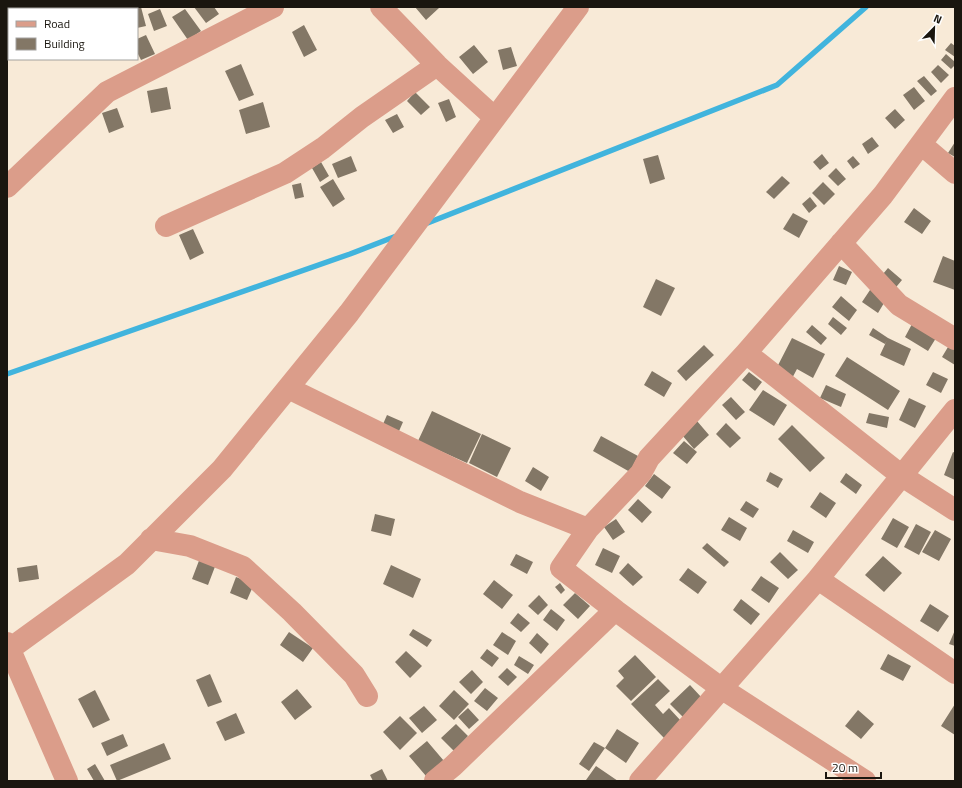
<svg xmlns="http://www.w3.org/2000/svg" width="962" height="788" viewBox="0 0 962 788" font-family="'Titillium Web',sans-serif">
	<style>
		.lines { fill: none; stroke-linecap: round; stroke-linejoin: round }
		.stream { stroke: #41b4dd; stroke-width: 5.5 }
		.building { fill: #837766 }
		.minor { stroke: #db9d8a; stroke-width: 22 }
	</style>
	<rect width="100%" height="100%" fill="#f8ead7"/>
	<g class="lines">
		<path class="stream" d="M 425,224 L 777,85 L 866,7
			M 7,374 L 350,254 L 399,235"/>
	</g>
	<path class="building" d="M 132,7 L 141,7 L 146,26 L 137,28 L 137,9 L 127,9 Z
		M 194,7 L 214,7 L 219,14 L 206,23 Z
		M 415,7 L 438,7 L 439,8 L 426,20 Z
		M 160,9 L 167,26 L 154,31 L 148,14 Z
		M 185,9 L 201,31 L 188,40 L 172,17 Z
		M 304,25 L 317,50 L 304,57 L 292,32 Z
		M 146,35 L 155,54 L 141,60 L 137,52 L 137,39 Z
		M 951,43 L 955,46 L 955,57 L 945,50 Z
		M 474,45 L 488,62 L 473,74 L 459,57 Z
		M 511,47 L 517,66 L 503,70 L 498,50 Z
		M 946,54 L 955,62 L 955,65 L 951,69 L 941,60 Z
		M 241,64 L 254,95 L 239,101 L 225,71 Z
		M 938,65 L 949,75 L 941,83 L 931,72 Z
		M 924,76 L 937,91 L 931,96 L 917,81 Z
		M 167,87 L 171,109 L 151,113 L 147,91 Z
		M 914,87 L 925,101 L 914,110 L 903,95 Z
		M 415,92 L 430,107 L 421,115 L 407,101 Z
		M 449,99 L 456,117 L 446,122 L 438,103 Z
		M 263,102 L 270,127 L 246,134 L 239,110 Z
		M 117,108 L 124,127 L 109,133 L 102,113 Z
		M 895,109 L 905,120 L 895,129 L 885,118 Z
		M 397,114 L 404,127 L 393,133 L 385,120 Z
		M 872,137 L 879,146 L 868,154 L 862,144 Z
		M 955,142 L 955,157 L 948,153 Z
		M 822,154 L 829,163 L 820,170 L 813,162 Z
		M 658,155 L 665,179 L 650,184 L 643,159 Z
		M 351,156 L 357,171 L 338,178 L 332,164 Z
		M 853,156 L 860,164 L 853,169 L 847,161 Z
		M 321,162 L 329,176 L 320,182 L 312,168 Z
		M 836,168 L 846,179 L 838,186 L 828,176 Z
		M 782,176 L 790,183 L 774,199 L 766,192 Z
		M 333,179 L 345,199 L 333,207 L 320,187 Z
		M 823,182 L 835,194 L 824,205 L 812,193 Z
		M 301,183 L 304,197 L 295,199 L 292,185 Z
		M 810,197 L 817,206 L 809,213 L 802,204 Z
		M 914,208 L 931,221 L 922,234 L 904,222 Z
		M 793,213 L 808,221 L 799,238 L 783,229 Z
		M 193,229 L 204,253 L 190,260 L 179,235 Z
		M 943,256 L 955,261 L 955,290 L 933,282 Z
		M 839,266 L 852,272 L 846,285 L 833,280 Z
		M 888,268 L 902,280 L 892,292 L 878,280 Z
		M 656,279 L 675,288 L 661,316 L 643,307 Z
		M 872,287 L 887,298 L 878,313 L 862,302 Z
		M 841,296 L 857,310 L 849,321 L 832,307 Z
		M 833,317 L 847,328 L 841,335 L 828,324 Z
		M 912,324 L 936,338 L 928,351 L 905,337 Z
		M 812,325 L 827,338 L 821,345 L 806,332 Z
		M 873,328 L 888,338 L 911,349 L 904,366 L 880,355 L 887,340 L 885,344 L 869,335 Z
		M 792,338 L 825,354 L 813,378 L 797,369 L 789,384 L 773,375 Z
		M 951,342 L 955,344 L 955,365 L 942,357 Z
		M 704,345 L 714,355 L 686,381 L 677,371 Z
		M 847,357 L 900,391 L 888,410 L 835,376 Z
		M 652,371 L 672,383 L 664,397 L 644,385 Z
		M 749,372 L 762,382 L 755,391 L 742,380 Z
		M 933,372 L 948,379 L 941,393 L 926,385 Z
		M 826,385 L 846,394 L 841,407 L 820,398 Z
		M 763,390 L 787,405 L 774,426 L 749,410 Z
		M 731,397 L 745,412 L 736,420 L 722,405 Z
		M 909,398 L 926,406 L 915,428 L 899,420 Z
		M 432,411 L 481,434 L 467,463 L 418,441 Z
		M 869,413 L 889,417 L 887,428 L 866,423 Z
		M 387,415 L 403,422 L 396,438 L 380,431 Z
		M 697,421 L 709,435 L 694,449 L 682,435 Z
		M 726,423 L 741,438 L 730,448 L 716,434 Z
		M 792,425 L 825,458 L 810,472 L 778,439 Z
		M 482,434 L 511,448 L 497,477 L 469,463 Z
		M 601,436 L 638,456 L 630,472 L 593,451 Z
		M 684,441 L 697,452 L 687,464 L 673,453 Z
		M 953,452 L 955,453 L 955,480 L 944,475 Z
		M 533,467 L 549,477 L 541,491 L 525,481 Z
		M 770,472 L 783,479 L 778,488 L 766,481 Z
		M 846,473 L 862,485 L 856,494 L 840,482 Z
		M 654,474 L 671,487 L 662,499 L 645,486 Z
		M 820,492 L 836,503 L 826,518 L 810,507 Z
		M 638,499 L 652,512 L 642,523 L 628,510 Z
		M 746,501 L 759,509 L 753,518 L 740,510 Z
		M 375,514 L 395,519 L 391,536 L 371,531 Z
		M 729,517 L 747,528 L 740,541 L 721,530 Z
		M 893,518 L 909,527 L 897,548 L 881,539 Z
		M 616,519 L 625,532 L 613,540 L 604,527 Z
		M 916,524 L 931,532 L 919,555 L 904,547 Z
		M 793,530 L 814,542 L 808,553 L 787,541 Z
		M 935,530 L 951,539 L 939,561 L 922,552 Z
		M 707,543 L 729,562 L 724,567 L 702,548 Z
		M 603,548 L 620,556 L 612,573 L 595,565 Z
		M 780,552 L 798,570 L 788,579 L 770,562 Z
		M 516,554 L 533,562 L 527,574 L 510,565 Z
		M 883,556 L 902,573 L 884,592 L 865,575 Z
		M 200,558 L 216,564 L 208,585 L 192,579 Z
		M 628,563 L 643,577 L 633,586 L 619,573 Z
		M 37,565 L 39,579 L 19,582 L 17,568 Z
		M 391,565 L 421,579 L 413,598 L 383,584 Z
		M 688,568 L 707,582 L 698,594 L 679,580 Z
		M 761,576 L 779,588 L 769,603 L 751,590 Z
		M 236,577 L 254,584 L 247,600 L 230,593 Z
		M 494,580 L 513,595 L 502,609 L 483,594 Z
		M 560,583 L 565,590 L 561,594 L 555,587 Z
		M 575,593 L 590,606 L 578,619 L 563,605 Z
		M 539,595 L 548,605 L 538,615 L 528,606 Z
		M 741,599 L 760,614 L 751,625 L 733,610 Z
		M 930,604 L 949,616 L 938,632 L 920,621 Z
		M 551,609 L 565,620 L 557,631 L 543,620 Z
		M 518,613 L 530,623 L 521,632 L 510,623 Z
		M 413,629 L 432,640 L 427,647 L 409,635 Z
		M 955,630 L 955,646 L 949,644 Z
		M 289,632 L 313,648 L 303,662 L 280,645 Z
		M 502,632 L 516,641 L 508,655 L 493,645 Z
		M 537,633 L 549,644 L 541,654 L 529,643 Z
		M 487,649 L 499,658 L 492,667 L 480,658 Z
		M 406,651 L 422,666 L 410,678 L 395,662 Z
		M 888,654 L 911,666 L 903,681 L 880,669 Z
		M 635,655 L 656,677 L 631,701 L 616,686 L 624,678 L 618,671 Z
		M 519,656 L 534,665 L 528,674 L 514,665 Z
		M 507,668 L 517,677 L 508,686 L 498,677 Z
		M 472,670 L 483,682 L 471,694 L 459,682 Z
		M 210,674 L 222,702 L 208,707 L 196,680 Z
		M 658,679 L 670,691 L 655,705 L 663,714 L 669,708 L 681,721 L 664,738 L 631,704 Z
		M 690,685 L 702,698 L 683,717 L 670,704 Z
		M 485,688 L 498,698 L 487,711 L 474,701 Z
		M 297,689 L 312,707 L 295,720 L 281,702 Z
		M 95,690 L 110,720 L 93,728 L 78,699 Z
		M 454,690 L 469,704 L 454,720 L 439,706 Z
		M 955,704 L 955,735 L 941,726 Z
		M 424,706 L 437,720 L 422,733 L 409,718 Z
		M 468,708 L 479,720 L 469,729 L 458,717 Z
		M 858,710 L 874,724 L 861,739 L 845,726 Z
		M 236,713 L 245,733 L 225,741 L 216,722 Z
		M 400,716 L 417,733 L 400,750 L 383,732 Z
		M 456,724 L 468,736 L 454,751 L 441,738 Z
		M 617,729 L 639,743 L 626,763 L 605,748 L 589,771 L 579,764 L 594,742 L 605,748 Z
		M 123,734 L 128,746 L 107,756 L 101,743 Z
		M 427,741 L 444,761 L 426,776 L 409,756 Z
		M 164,743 L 171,759 L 117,781 L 110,765 Z
		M 95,764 L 105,781 L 94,781 L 87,769 Z
		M 596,766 L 618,781 L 588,781 L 586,780 Z
		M 382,769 L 388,781 L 373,781 L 370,775 Z"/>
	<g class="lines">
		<path class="minor" d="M 381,7 L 437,65 L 495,118
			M 921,144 L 955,173
			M 7,187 L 107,92 L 273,7
			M 166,226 L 285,173 L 323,148 L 362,117 L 437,65
			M 841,243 L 899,305 L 955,339
			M 746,353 L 902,476 L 955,510
			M 288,388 L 520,502 L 588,529
			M 955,410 L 818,579 L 955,673
			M 151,539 L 190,546 L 243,567 L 292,612 L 354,675 L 367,696
			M 615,610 L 721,688 L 865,781
			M 7,643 L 67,781
			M 7,651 L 127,564 L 222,469 L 349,313 L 578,7
			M 435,781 L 453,766 L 615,610 L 561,568 L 588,529 L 641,473 L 649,458 L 746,353 L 883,195 L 955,98
			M 640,781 L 818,579"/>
	</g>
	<rect width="962" height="788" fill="none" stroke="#1a160f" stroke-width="16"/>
	<rect x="8" y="8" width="130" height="52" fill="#ffffff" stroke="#a3a29f"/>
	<rect x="16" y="21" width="20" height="6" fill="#db9d8a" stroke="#a3a29f"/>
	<text x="44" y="28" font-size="12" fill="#1a160f">Road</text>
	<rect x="16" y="38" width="20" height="12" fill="#837766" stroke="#a3a29f"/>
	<text x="44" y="48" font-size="12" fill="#1a160f">Building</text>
	<g transform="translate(934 28) rotate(23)" stroke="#ffffff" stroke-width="3" paint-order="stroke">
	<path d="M0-3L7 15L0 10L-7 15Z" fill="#1a160f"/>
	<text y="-6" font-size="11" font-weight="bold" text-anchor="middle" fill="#1a160f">N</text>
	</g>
	<path d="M826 772v6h55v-6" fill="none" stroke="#1a160f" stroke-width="2"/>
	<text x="832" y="772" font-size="12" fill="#1a160f" stroke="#ffffff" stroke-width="3" paint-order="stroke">20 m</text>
</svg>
